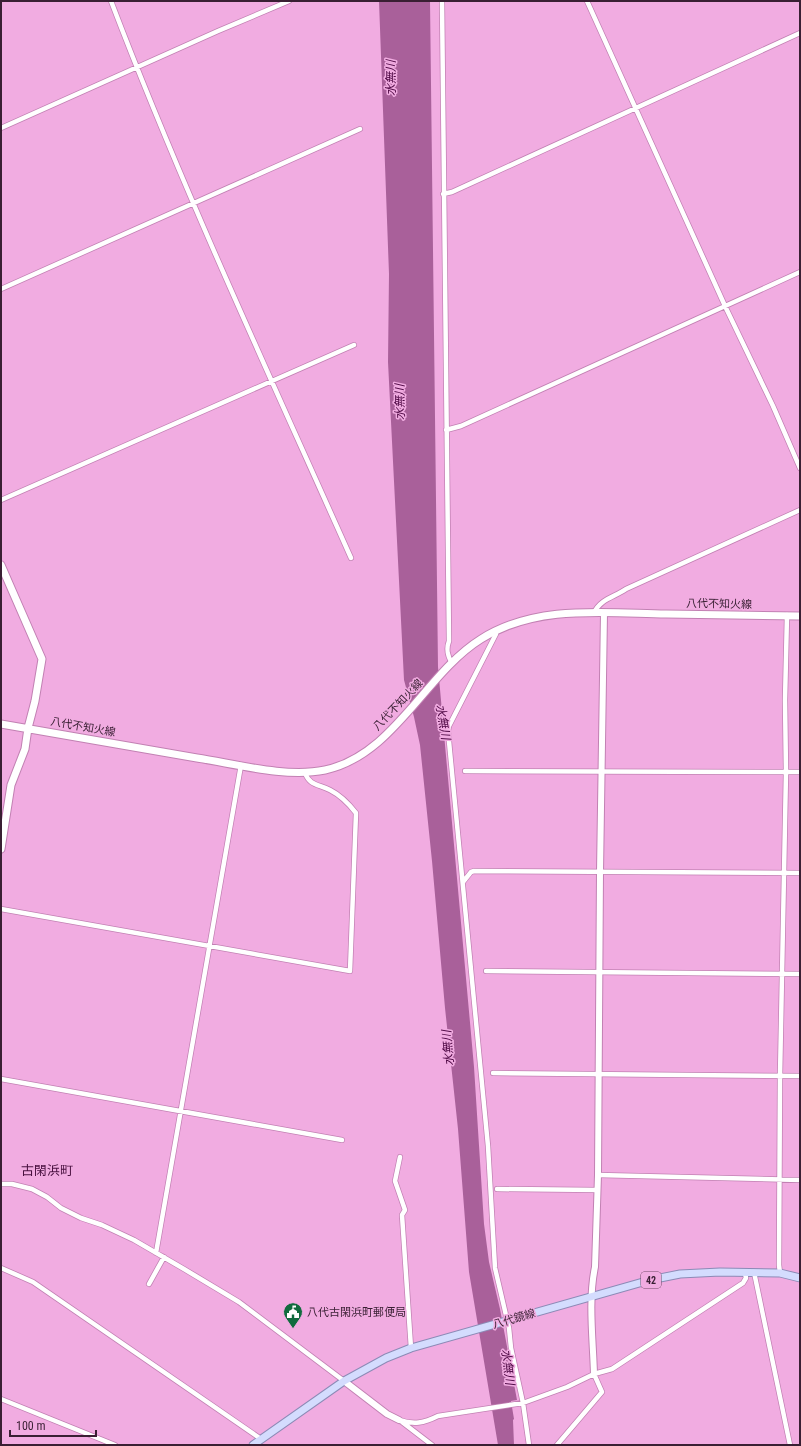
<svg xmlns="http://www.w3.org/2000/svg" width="801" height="1446" viewBox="0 0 801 1446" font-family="'Roboto Condensed','Noto Sans JP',sans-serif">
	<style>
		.water { fill: #a9609a }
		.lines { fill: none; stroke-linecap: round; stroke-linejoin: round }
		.minor-casing { stroke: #c281b3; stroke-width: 6 }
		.tertiary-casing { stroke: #c281b3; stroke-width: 8 }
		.secondary-casing { stroke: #c281b3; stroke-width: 9 }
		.primary-casing { stroke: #8c8ab6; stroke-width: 9 }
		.minor { stroke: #fff; stroke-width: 4.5 }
		.tertiary { stroke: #fff; stroke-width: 6 }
		.secondary { stroke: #fff; stroke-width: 7 }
		.primary { stroke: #d4dcfe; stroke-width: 7 }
		.labels { text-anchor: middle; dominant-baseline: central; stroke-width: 3; stroke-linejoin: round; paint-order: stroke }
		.shield { fill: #f1ace1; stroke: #704967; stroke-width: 1 }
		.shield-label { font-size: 10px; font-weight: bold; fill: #391f33 }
		.street-label { font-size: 11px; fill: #391f33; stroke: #f1ace1 }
		.poi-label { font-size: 11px; fill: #391f33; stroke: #f1ace1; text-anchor: start }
		.water-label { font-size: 12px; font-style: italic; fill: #4d0743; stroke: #f1ace1 }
		.quarter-label { font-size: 13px; fill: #48103f; stroke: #f1ace1 }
	</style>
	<rect width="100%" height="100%" fill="#f1ace1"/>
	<path class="water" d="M 379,1 L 430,1 L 438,667 L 474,1067 L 484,1224 L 489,1262 L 500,1309 L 517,1400 L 511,1401 L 514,1419 L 513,1420 L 514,1445 L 498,1445 L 469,1272 L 458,1129 L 445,1008 L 432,861 L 420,745 L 414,717 L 404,680 L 388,362 L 389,274 Z"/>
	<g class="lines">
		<defs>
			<path id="minor" d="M 111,1 C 183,190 269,374 351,558
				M 442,1 L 449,641 C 446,649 447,655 452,663
				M 587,1 L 725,306 L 773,406 L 800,468
				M 1,128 L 218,31 L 289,1
				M 443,194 L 452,192 L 800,33
				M 1,289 L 360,129
				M 446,430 L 461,426 L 800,272
				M 1,500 L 354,345
				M 594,613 C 600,599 615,597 626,589 L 800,510
				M 495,631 L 496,634 L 449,726 L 448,731 L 488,1146 L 495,1268 L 509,1328 L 511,1348 L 523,1403 L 529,1445
				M 465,771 L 800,772
				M 463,882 L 471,872 L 474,871 L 800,873
				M 1,909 L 350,971 L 356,813 C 349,804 340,795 330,790 C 318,784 310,786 305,773
				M 486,971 L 800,974
				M 493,1073 L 800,1076
				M 1,1079 L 342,1140
				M 400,1157 L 395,1181 L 405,1210 L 402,1215 L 411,1348
				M 598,1175 L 800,1180
				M 1,1184 L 12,1184 L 32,1189 L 47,1197 L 61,1208 L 81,1218 L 102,1225 L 134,1240 L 184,1269 L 239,1302 L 344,1381
				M 497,1189 L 597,1190
				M 156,1253 L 241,765
				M 1,1268 L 33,1282 L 261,1439
				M 754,1272 L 790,1445
				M 780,1273 L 779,1265 L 780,1076 L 786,772 L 785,700 L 787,615
				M 149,1284 L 164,1257
				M 1,1399 L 115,1445
				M 399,1420 C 414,1425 424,1423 438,1416 L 523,1403 L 567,1387 L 594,1374 L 612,1369 L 743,1283 L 746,1278 L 745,1273
				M 402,1422 L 432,1445
				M 557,1445 L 602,1392 L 594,1374"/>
			<path id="tertiary" d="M 594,1374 C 593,1339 588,1300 595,1267 L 598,1175 L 600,872 L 604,613
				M 344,1381 L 387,1414 L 399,1420"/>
			<path id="secondary" d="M 1,565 L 42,659 L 35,701 L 28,728 L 25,749 L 11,785 L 1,849
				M 1,724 C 66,735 131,746 197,758 C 236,764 286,778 325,770 C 394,755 425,674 481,639 C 536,604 605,613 666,614 C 711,615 755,615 800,616"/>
			<path id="primary" d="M 253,1445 L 344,1381 L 386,1358 L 411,1348 L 650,1280 L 680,1274 L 720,1272 L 780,1273 L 800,1278"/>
		</defs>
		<use href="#minor" class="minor-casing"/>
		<use href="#tertiary" class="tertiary-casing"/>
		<use href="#secondary" class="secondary-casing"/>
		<use href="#primary" class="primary-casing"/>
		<use href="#minor" class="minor"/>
		<use href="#tertiary" class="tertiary"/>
		<use href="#secondary" class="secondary"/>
		<use href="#primary" class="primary"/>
	</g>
	<defs>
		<symbol id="civic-pin" viewBox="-11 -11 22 30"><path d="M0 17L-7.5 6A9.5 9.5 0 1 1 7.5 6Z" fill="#106b3e" stroke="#f1ace1"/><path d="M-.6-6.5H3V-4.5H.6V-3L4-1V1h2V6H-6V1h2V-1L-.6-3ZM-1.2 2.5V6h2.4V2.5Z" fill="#fff"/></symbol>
	</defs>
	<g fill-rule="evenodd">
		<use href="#civic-pin" x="282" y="1301" width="22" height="30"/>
	</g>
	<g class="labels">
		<rect class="shield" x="641" y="1272" width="20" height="16" rx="3"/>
		<g class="shield-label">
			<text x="651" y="1280">42</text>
		</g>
		<g class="street-label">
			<text transform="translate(719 604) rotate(1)">八代不知火線</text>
			<text transform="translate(398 705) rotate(-46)">八代不知火線</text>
			<text transform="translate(83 727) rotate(10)">八代不知火線</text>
			<text transform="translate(514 1319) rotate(-16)">八代鏡線</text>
		</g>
		<g class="poi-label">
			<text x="307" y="1312">八代古閑浜町郵便局</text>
		</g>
		<g class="water-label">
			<text transform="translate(391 78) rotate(-90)">水無川</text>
			<text transform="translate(400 402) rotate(-91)">水無川</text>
			<text transform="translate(443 722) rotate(80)">水無川</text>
			<text transform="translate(448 1048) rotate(-95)">水無川</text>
			<text transform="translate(508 1367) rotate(83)">水無川</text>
		</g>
		<g class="quarter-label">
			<text x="47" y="1170">古閑浜町</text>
		</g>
	</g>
	<rect width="801" height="1446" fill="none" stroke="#391f33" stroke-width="4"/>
	<path d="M10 1430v6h86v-6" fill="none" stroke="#391f33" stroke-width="2"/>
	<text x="16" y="1430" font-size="12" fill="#391f33" stroke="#f1ace1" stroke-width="3" paint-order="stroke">100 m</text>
</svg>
